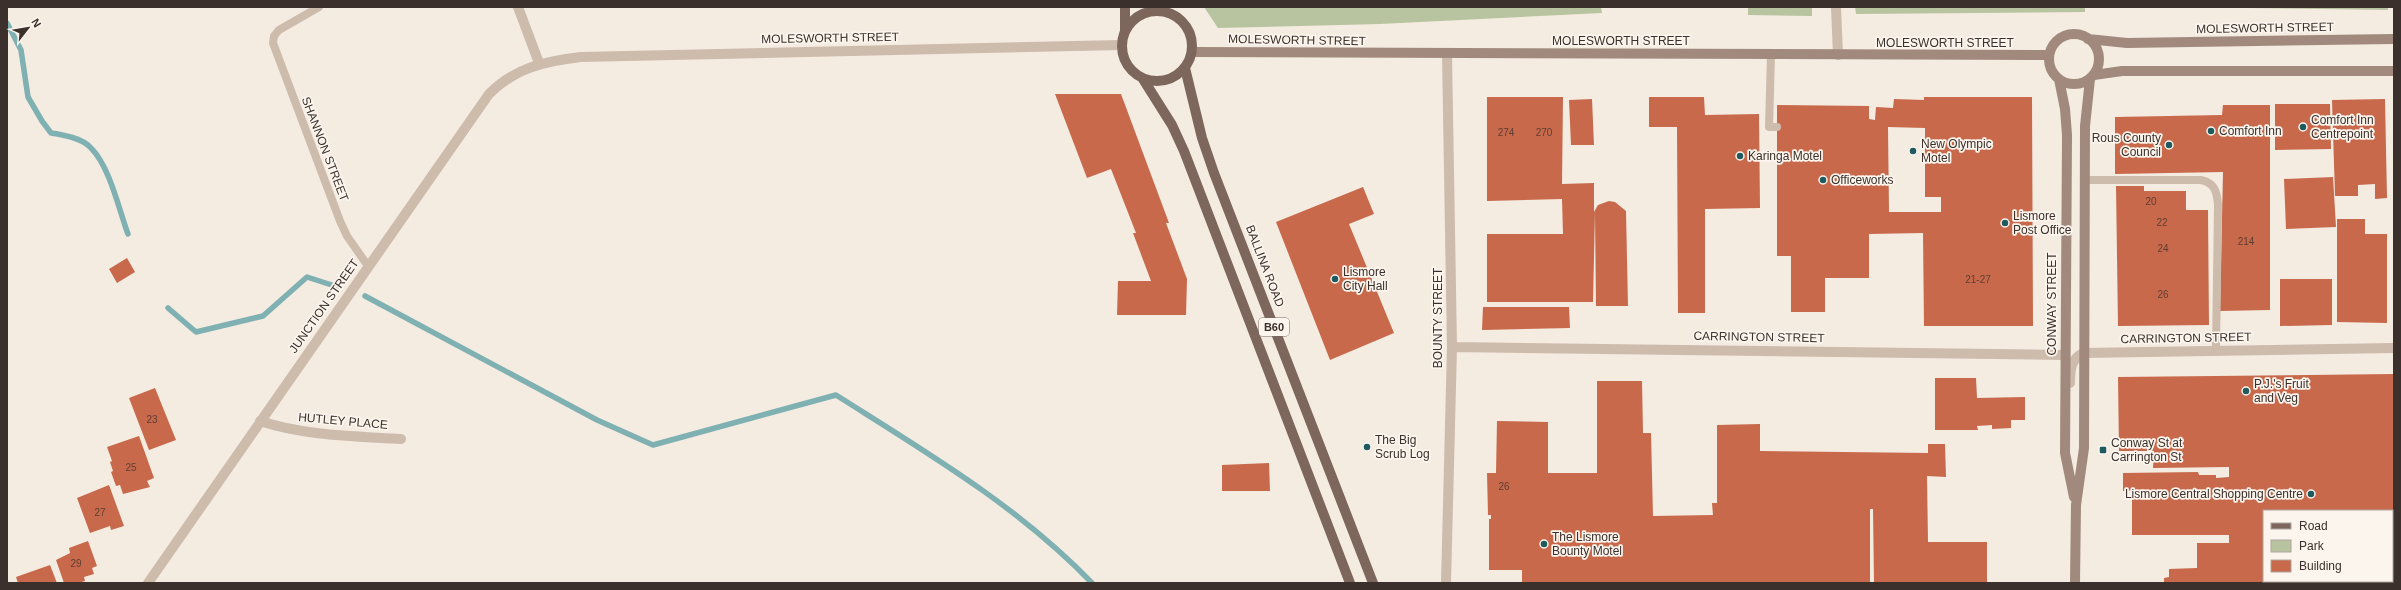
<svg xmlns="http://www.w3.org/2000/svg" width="2401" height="590" viewBox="0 0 2401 590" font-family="Arial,sans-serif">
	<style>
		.green { fill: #b8c4a0 }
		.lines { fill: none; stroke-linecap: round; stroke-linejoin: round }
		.stream { stroke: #7fb0b2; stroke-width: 5.5 }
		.building { fill: #c8694b; fill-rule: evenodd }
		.lane { stroke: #cdbbac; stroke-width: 8 }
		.street { stroke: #cdbbac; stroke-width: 10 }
		.secondary { stroke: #a18a7d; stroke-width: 10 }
		.primary { stroke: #7d675c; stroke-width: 10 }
		.poi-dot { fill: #1f5a5e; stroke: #fbf5ee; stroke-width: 1.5 }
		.labels { text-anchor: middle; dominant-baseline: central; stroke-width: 3.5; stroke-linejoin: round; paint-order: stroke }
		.number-label { font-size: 10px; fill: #5e3e33 }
		.shield { fill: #fbf5ee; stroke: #756b66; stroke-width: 1 }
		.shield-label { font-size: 11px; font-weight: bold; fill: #3b302b }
		.street-label { font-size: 12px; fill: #3b302b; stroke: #fbf5ee }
		.poi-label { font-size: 12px; fill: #3b302b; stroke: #fbf5ee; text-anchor: start }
	</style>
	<rect width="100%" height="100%" fill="#f4ebe1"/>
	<path class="green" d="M 1204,7 L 1601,7 L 1602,13 L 1380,24 L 1218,28 Z
		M 1748,7 L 1812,7 L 1812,16 L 1748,15 Z
		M 1855,7 L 2085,7 L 2085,12 L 1856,14 Z
		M 2247,7 L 2388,7 L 2388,10 L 2247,8 Z"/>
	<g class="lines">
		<path class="stream" d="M 7,23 L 21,50 L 28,97 L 42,121 L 51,133 C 64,135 82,138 91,148 C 110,167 119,210 128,234
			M 365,296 L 597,420 L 653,445 L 836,395 C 926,452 1018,506 1092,583
			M 168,308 L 196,332 L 263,316 L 307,277 L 338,287"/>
	</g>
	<path class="building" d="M 1055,94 L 1121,94 L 1169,223 L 1166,223 L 1187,279 L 1186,315 L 1117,315 L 1118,281 L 1151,281 L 1133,233 L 1136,233 L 1111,169 L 1087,178 Z
		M 1487,97 L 1563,97 L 1562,184 L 1594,183 L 1594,212 L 1598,205 L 1609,201 L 1615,202 L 1626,211 L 1628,306 L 1596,306 L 1595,212 L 1593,302 L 1487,302 L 1487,234 L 1563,234 L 1562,199 L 1487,201 Z
		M 1649,97 L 1704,97 L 1705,115 L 1759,114 L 1760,208 L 1705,209 L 1705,313 L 1678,313 L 1677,127 L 1649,127 Z
		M 1924,97 L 2032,97 L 2033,326 L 1924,326 L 1923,233 L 1869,234 L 1869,278 L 1825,278 L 1825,312 L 1791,312 L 1791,256 L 1777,256 L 1777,105 L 1869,106 L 1869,119 L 1875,120 L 1876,107 L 1893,108 L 1894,99 L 1924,100 ZM 1888,127 L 1925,128 L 1925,197 L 1941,197 L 1941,212 L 1889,212 Z
		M 1592,99 L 1594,145 L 1571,145 L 1569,100 Z
		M 2385,99 L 2387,198 L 2375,199 L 2375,184 L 2358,185 L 2358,196 L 2335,196 L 2332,100 Z
		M 2275,104 L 2330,104 L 2331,149 L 2275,150 Z
		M 2223,105 L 2270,105 L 2270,310 L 2220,311 L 2223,172 L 2115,174 L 2115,117 L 2222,115 Z
		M 2333,177 L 2336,227 L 2286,229 L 2284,179 Z
		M 2116,186 L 2144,186 L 2144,191 L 2186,191 L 2186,210 L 2208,210 L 2209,325 L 2118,326 Z
		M 1363,187 L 1374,214 L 1349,224 L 1394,333 L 1330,360 L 1276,222 Z
		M 2337,219 L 2365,219 L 2365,234 L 2387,234 L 2387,323 L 2337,322 Z
		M 127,258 L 135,272 L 117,283 L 109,269 Z
		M 2280,279 L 2332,279 L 2332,325 L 2280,326 Z
		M 1483,307 L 1569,307 L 1570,328 L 1482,330 Z
		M 2394,374 L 2394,583 L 2164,583 L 2164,578 L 2169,577 L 2169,569 L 2197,568 L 2197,543 L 2229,543 L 2229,535 L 2132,535 L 2132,499 L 2136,498 L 2135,490 L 2123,491 L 2123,473 L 2198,472 L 2199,475 L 2216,475 L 2216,478 L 2229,477 L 2229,467 L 2153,468 L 2154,451 L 2119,451 L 2118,377 ZM 2264,511 L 2392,511 L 2392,581 L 2264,581 Z
		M 1935,378 L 1976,378 L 1977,398 L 2025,397 L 2025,420 L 2011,420 L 2011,428 L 1992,429 L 1992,425 L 1977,426 L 1978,430 L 1935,430 Z
		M 1597,381 L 1642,381 L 1643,433 L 1651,433 L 1653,516 L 1713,515 L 1712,503 L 1717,503 L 1717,425 L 1760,424 L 1760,451 L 1928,453 L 1928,444 L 1945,444 L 1946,477 L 1927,476 L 1928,542 L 1987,542 L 1987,583 L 1874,583 L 1873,509 L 1870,509 L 1870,583 L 1522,583 L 1522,570 L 1489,570 L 1489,519 L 1491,519 L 1491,515 L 1488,515 L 1487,473 L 1496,473 L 1497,421 L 1548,422 L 1548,473 L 1597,473 Z
		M 155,388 L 176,440 L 149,450 L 129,398 Z
		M 139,436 L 154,478 L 147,481 L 150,487 L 123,494 L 120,485 L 116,486 L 111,472 L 113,471 L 110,462 L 112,461 L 107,447 Z
		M 1269,463 L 1270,491 L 1222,491 L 1222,465 Z
		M 109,485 L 124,526 L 111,530 L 110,526 L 90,533 L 77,498 Z
		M 88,541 L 97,566 L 92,568 L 94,574 L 84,577 L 85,581 L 78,583 L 64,583 L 56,560 L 70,553 L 69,548 Z
		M 50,565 L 57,583 L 18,583 L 16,577 Z"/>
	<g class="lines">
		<path class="lane" d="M 319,7 L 279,30 L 274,36 L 273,43 L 340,221 L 347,236 L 368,266
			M 1771,55 L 1769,127 L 1777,127
			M 2085,180 L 2201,180 C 2215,183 2217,192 2218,205 L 2216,351"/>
		<path class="street" d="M 518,7 L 539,63
			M 1836,7 L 1838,55
			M 1452,347 L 2065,355
			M 2070,383 C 2070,370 2071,358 2084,353 L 2394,348
			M 260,421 C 306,436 353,436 401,439
			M 148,583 L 489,94 C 515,68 545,61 581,57 L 1122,45
			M 1446,583 L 1452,347 L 1447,54"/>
		<path class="secondary" d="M2049 59a25 25 0 1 1 50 0a25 25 0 1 1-50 0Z
			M 2088,39 L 2127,43 L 2394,39
			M 1192,52 L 2049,55
			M 2094,75 L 2122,71 L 2394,71
			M 2059,79 L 2065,109 L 2067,135 L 2065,453 L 2074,497
			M 2075,583 L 2076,505 L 2084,448 L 2085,126 L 2090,79"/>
		<path class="primary" d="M 1125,7 L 1125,30
			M1122 46a35 35 0 1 1 70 0a35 35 0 1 1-70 0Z
			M 1185,68 L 1202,138 L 1214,173 L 1373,583
			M 1143,79 L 1172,125 L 1184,151 L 1350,583"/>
	</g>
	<g class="poi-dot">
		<circle cx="2303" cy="127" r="4"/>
		<circle cx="2211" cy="131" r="4"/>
		<circle cx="2169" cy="145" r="4"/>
		<circle cx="1913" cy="151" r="4"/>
		<circle cx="1740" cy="156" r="4"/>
		<circle cx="1823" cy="180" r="4"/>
		<circle cx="2005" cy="223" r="4"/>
		<circle cx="1335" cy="279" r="4"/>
		<circle cx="2246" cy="391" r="4"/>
		<circle cx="1367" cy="447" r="4"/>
		<rect x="2099" y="446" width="8" height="8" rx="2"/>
		<circle cx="2311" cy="494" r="4"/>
		<circle cx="1544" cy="544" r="4"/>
	</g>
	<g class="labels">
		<g class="number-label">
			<text x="1506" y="132">274</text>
			<text x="1544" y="132">270</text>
			<text x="2151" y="201">20</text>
			<text x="2162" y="222">22</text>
			<text x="2246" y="241">214</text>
			<text x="2163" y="248">24</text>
			<text x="1978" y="279">21-27</text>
			<text x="2163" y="294">26</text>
			<text x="152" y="419">23</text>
			<text x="131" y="467">25</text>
			<text x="1504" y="486">26</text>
			<text x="100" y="512">27</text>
			<text x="76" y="563">29</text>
		</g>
		<rect class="shield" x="1259" y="318" width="30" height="18" rx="3"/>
		<g class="shield-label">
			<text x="1274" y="327">B60</text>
		</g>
		<g class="street-label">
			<text transform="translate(2265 28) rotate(-1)">MOLESWORTH STREET</text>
			<text transform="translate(830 38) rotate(-1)">MOLESWORTH STREET</text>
			<text transform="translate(1297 40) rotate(1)">MOLESWORTH STREET</text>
			<text x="1621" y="41">MOLESWORTH STREET</text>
			<text x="1945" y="43">MOLESWORTH STREET</text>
			<text transform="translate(325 149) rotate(69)">SHANNON STREET</text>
			<text transform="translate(1265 266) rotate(69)">BALLINA ROAD</text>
			<text transform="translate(2052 304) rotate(-90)">CONWAY STREET</text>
			<text transform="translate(324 306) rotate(-55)">JUNCTION STREET</text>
			<text transform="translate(1438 318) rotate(-90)">BOUNTY STREET</text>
			<text transform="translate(1759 337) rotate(1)">CARRINGTON STREET</text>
			<text transform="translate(2186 338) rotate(-1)">CARRINGTON STREET</text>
			<text transform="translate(343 421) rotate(5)">HUTLEY PLACE</text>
		</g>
		<g class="poi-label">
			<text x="2311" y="120">Comfort Inn<tspan x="2311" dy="14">Centrepoint</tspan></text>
			<text x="2219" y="131">Comfort Inn</text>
			<text x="2161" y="138" text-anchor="end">Rous County<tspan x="2161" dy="14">Council</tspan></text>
			<text x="1921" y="144">New Olympic<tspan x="1921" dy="14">Motel</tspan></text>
			<text x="1748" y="156">Karinga Motel</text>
			<text x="1831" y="180">Officeworks</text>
			<text x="2013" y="216">Lismore<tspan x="2013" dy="14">Post Office</tspan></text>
			<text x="1343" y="272">Lismore<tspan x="1343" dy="14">City Hall</tspan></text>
			<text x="2254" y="384">P.J.'s Fruit<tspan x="2254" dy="14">and Veg</tspan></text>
			<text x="1375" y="440">The Big<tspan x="1375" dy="14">Scrub Log</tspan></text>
			<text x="2111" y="443">Conway St at<tspan x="2111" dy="14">Carrington St</tspan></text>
			<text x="2303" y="494" text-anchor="end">Lismore Central Shopping Centre</text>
			<text x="1552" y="537">The Lismore<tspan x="1552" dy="14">Bounty Motel</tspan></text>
		</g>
	</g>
	<rect width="2401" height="590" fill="none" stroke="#3b302b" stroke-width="16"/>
	<rect x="2263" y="510" width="130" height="72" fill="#fbf5ee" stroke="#aea6a0"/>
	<rect x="2271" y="523" width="20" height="6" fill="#7d675c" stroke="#aea6a0"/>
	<text x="2299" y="530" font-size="12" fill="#3b302b">Road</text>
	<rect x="2271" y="540" width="20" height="12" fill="#b8c4a0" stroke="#aea6a0"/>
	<text x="2299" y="550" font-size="12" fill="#3b302b">Park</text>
	<rect x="2271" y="560" width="20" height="12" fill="#c8694b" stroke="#aea6a0"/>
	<text x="2299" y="570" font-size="12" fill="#3b302b">Building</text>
	<g transform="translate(28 28) rotate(59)" stroke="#fbf5ee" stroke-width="3" paint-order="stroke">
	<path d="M0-3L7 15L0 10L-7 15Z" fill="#3b302b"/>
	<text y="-6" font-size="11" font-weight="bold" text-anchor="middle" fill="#3b302b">N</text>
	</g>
</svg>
